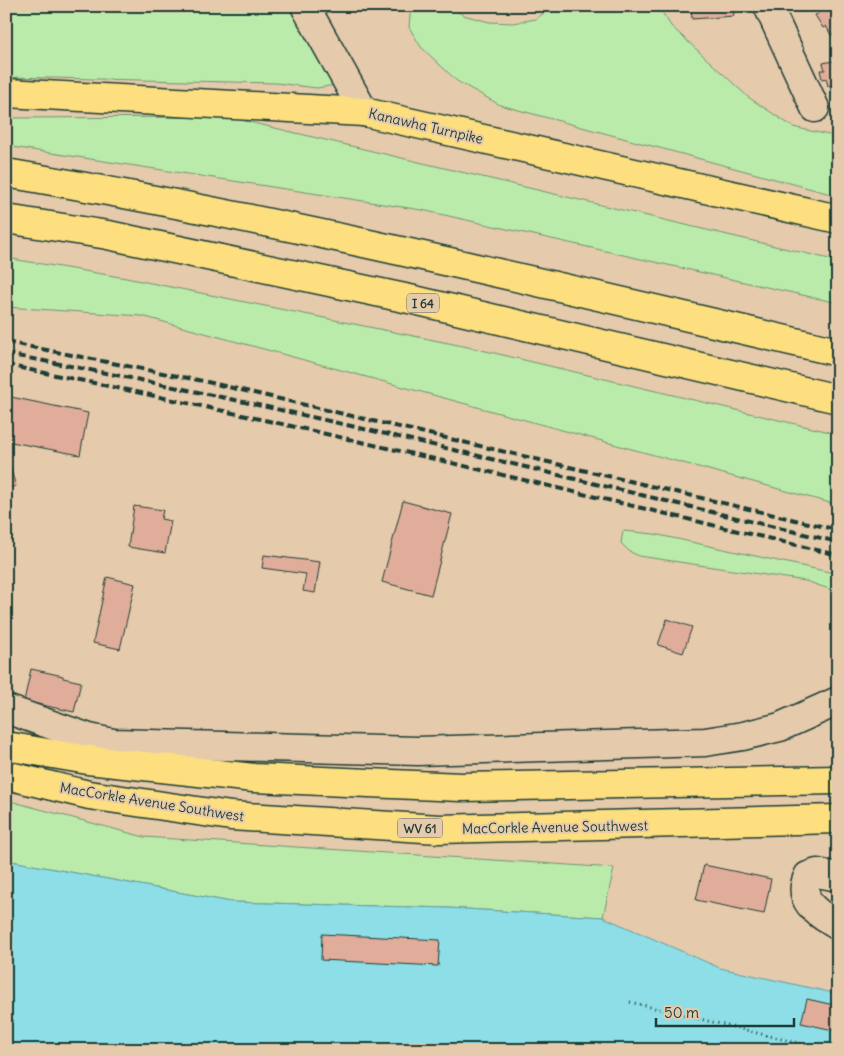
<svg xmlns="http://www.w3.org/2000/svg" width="844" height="1056" viewBox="0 0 844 1056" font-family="Delius,sans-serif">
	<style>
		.green { fill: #bbebaa; stroke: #6d946f }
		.water { fill: #8ddee7; stroke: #619e9f }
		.building { fill: #e1ad9b; stroke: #1f3d34 }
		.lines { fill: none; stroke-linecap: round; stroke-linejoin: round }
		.minor-casing { stroke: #1f3d34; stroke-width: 31 }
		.major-casing { stroke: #1f3d34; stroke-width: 31 }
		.highway-casing { stroke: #1f3d34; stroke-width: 31 }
		.path { stroke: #1f3d34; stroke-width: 3; stroke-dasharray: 1 4; stroke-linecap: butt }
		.minor { stroke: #e5caac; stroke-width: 28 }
		.major { stroke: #fddf80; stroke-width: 28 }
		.highway { stroke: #fddf80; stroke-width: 28 }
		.rail { stroke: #1f3d34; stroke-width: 4; stroke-dasharray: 8 4; stroke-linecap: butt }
		.labels { text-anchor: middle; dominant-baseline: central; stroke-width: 4; stroke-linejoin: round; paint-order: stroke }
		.shield { fill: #e5caac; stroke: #5a6758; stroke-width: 1 }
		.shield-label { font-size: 12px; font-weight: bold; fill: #1f3d34 }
		.street-label { font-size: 14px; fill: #1f3d34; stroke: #e5caac }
	</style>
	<rect width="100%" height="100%" fill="#e5caac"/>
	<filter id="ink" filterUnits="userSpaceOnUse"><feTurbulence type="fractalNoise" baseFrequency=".02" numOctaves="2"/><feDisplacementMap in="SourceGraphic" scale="10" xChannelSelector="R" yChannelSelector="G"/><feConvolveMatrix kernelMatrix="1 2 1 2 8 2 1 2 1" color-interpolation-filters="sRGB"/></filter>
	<g filter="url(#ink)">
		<path class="green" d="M 6,6 L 295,6 L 335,85 L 317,88 L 276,83 L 6,77 Z
			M 411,6 L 450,6 L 463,15 L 489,22 L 513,23 L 536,19 L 553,6 L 658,6 L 671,26 L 748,97 L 793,127 L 838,137 L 838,196 L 500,105 L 457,81 L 421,47 L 409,27 Z
			M 228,117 L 838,261 L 838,303 L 422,210 L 6,146 L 6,118 Z
			M 6,258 L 126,278 L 473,348 L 838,434 L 838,505 L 142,316 L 6,307 Z
			M 623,531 L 654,534 L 838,574 L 838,592 L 806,581 L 639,556 L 629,551 L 621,543 Z
			M 6,800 L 144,837 L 614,868 L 603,917 L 448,908 L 231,902 L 6,860 Z"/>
		<path class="water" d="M 6,860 L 231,902 L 448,908 L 603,917 L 720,968 L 838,994 L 838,1050 L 6,1050 Z"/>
		<path class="building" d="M 691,6 L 733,6 L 734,16 L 692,19 Z
			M 819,6 L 838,6 L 838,32 L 831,35 L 826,26 L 823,28 L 815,15 L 819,13 L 816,7 Z
			M 838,60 L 838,84 L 828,86 L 826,78 L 822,79 L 820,70 L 825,70 L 823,63 Z
			M 6,396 L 88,413 L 80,455 L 6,441 Z
			M 6,455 L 16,486 L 6,489 Z
			M 403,501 L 452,514 L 431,595 L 382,582 Z
			M 134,506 L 163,510 L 161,519 L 171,521 L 165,553 L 128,547 Z
			M 264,555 L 320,562 L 315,593 L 303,591 L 306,574 L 262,568 Z
			M 107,577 L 135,584 L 120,649 L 93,643 Z
			M 667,619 L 692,627 L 683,653 L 658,645 Z
			M 31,669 L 63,676 L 63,678 L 81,682 L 74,712 L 24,701 Z
			M 704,865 L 771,879 L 764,914 L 696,900 Z
			M 322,934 L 440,940 L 438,966 L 321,960 Z
			M 807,999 L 838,1006 L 838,1031 L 801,1023 Z"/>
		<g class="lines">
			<defs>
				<path id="minor" d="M 305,6 L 364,112
					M 768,6 L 815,108
					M 6,709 L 89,738 L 113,743 L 418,751 L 705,742 L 743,736 L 780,727 L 838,701
					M 838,877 L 817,873 L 808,876 C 796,902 819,914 838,926"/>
				<path id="major" d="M 6,93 L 364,112 L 838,219
					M 6,746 L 88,760 L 254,778 L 461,787 L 838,780
					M 6,775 L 89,795 L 231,816 L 439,829 L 838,819"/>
				<path id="highway" d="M 6,173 C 286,220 562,288 838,352
					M 6,219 L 108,235 L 414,300 L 838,399"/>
			</defs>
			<use href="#minor" class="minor-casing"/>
			<use href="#major" class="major-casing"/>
			<use href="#highway" class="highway-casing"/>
			<path class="path" d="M 630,1002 L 827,1050"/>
			<use href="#minor" class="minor"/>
			<use href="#major" class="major"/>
			<use href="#highway" class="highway"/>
			<path class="rail" d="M 6,342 L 203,381 L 838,530
				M 6,354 C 286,405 561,477 838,542
				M 6,365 C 285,421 561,489 838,555"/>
		</g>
	</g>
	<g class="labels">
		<g class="shield">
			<rect x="407" y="293.5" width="32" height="19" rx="4"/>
			<rect x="397.5" y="818.5" width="45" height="19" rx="4"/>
		</g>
		<g class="shield-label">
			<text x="423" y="303">I 64</text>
			<text x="420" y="828">WV 61</text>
		</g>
		<g class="street-label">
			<text transform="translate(426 126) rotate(13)">Kanawha Turnpike</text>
			<text transform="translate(152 802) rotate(9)">MacCorkle Avenue Southwest</text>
			<text transform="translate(555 827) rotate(-1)">MacCorkle Avenue Southwest</text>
		</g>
	</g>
	<rect width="844" height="1056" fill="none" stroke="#e5caac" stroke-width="25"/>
	<rect x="12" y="12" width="819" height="1031" fill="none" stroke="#1f3d34" stroke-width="2" filter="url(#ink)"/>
	<path d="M656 1018v8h138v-8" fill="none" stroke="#1f3d34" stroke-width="2.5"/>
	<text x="664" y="1018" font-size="15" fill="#1f3d34" stroke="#e5caac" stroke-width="4" paint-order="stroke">50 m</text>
</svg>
